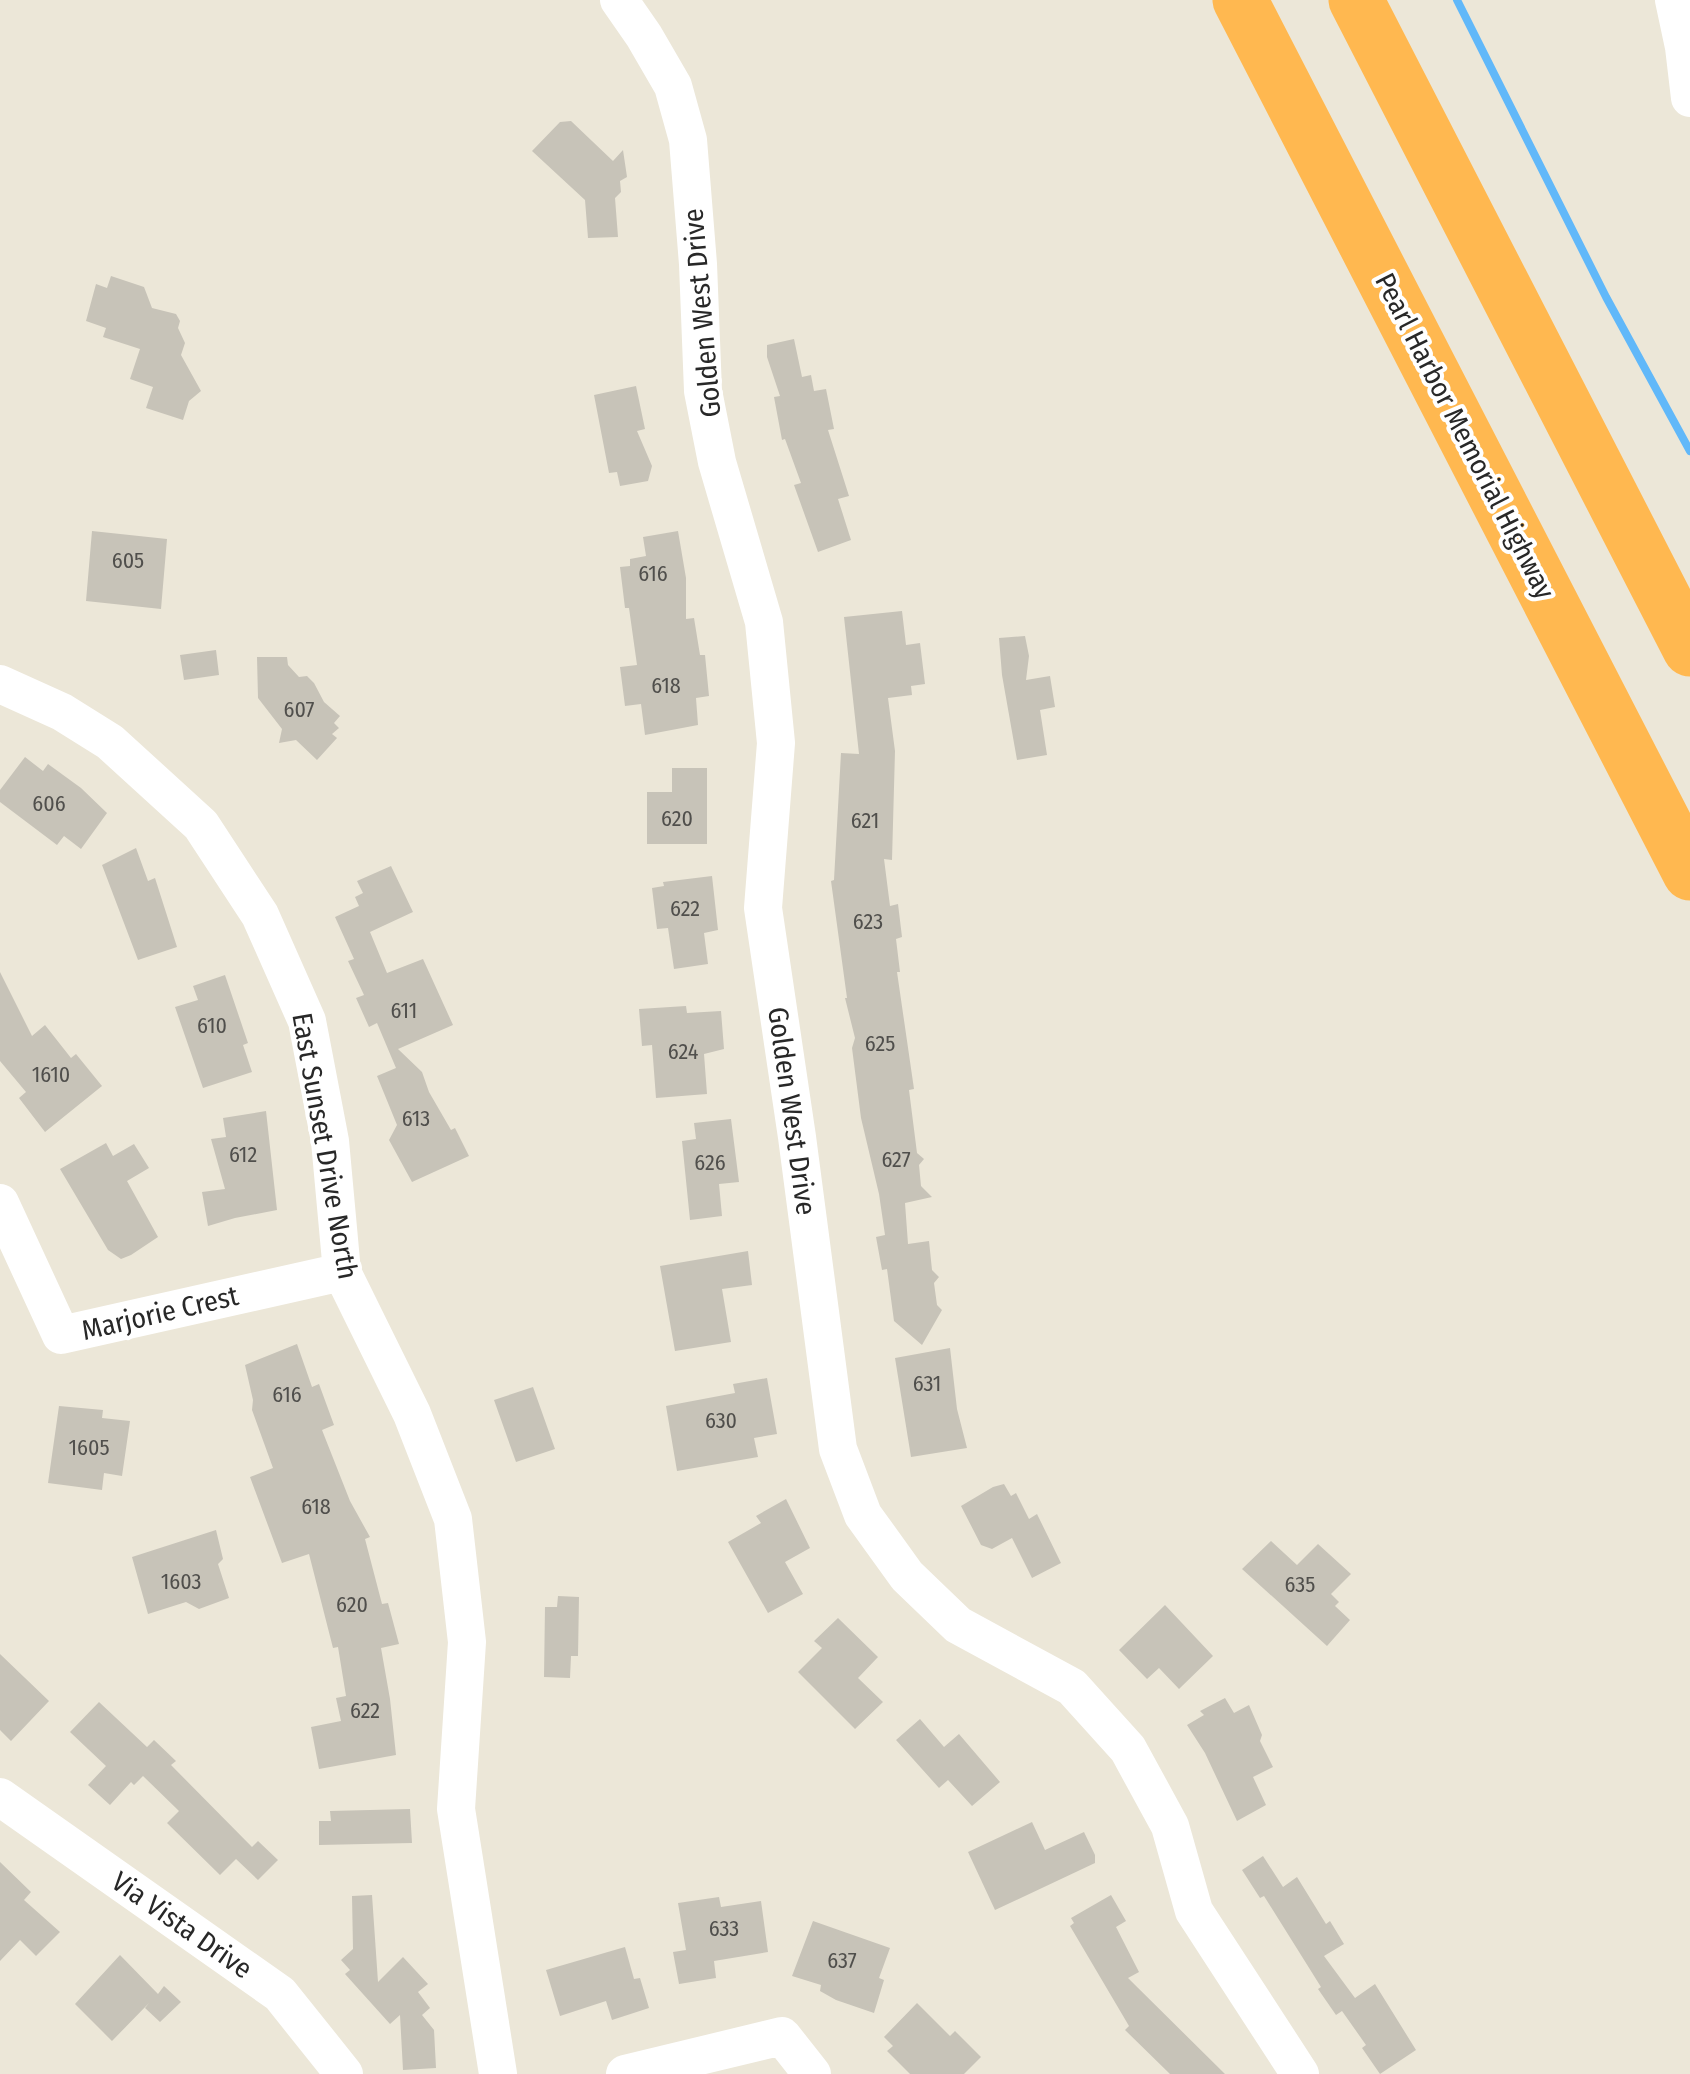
<svg xmlns="http://www.w3.org/2000/svg" width="1690" height="2074" viewBox="0 0 1690 2074" font-family="'Fira Sans Condensed',sans-serif">
	<style>
		.lines { fill: none; stroke-linecap: round; stroke-linejoin: round }
		.stream { stroke: #61b8f9; stroke-width: 8 }
		.building { fill: #c7c3b8 }
		.minor { stroke: #fff; stroke-width: 38 }
		.highway { stroke: #ffb850; stroke-width: 55 }
		.labels { text-anchor: middle; dominant-baseline: central; stroke-width: 8; stroke-linejoin: round; paint-order: stroke }
		.number-label { font-size: 22px; fill: #504f4c }
		.street-label { font-size: 28px; fill: #282828; stroke: #fff }
	</style>
	<rect width="100%" height="100%" fill="#ece7d8"/>
	<g class="lines">
		<path class="stream" d="M 1457,0 L 1606,297 L 1690,451"/>
	</g>
	<path class="building" d="M 571,121 L 613,161 L 623,150 L 627,177 L 620,181 L 621,192 L 615,198 L 618,237 L 588,238 L 585,200 L 532,151 L 560,122 Z
		M 111,276 L 144,287 L 152,308 L 176,314 L 180,321 L 178,328 L 185,343 L 181,355 L 201,391 L 189,401 L 183,420 L 146,408 L 153,387 L 130,379 L 140,349 L 103,337 L 106,328 L 86,321 L 96,284 L 107,288 Z
		M 794,339 L 802,377 L 811,375 L 814,391 L 826,389 L 834,429 L 828,430 L 849,496 L 838,499 L 851,540 L 818,552 L 794,485 L 801,483 L 785,439 L 782,440 L 774,397 L 780,396 L 767,357 L 767,345 Z
		M 636,386 L 645,429 L 637,431 L 652,466 L 648,481 L 620,486 L 617,472 L 609,473 L 594,395 Z
		M 92,531 L 167,539 L 161,609 L 86,601 Z
		M 678,531 L 686,578 L 686,619 L 694,618 L 700,655 L 705,655 L 709,696 L 696,698 L 698,725 L 645,735 L 641,704 L 625,706 L 620,667 L 637,665 L 629,608 L 625,608 L 620,567 L 630,566 L 630,559 L 646,556 L 643,537 Z
		M 902,611 L 906,645 L 920,643 L 925,684 L 911,686 L 912,695 L 888,698 L 895,751 L 892,860 L 884,859 L 890,906 L 898,904 L 902,937 L 896,939 L 900,972 L 897,972 L 914,1089 L 909,1090 L 917,1153 L 924,1159 L 919,1165 L 921,1186 L 932,1197 L 905,1203 L 908,1244 L 929,1241 L 932,1270 L 939,1277 L 934,1283 L 937,1305 L 942,1310 L 922,1345 L 894,1321 L 887,1269 L 882,1270 L 876,1237 L 885,1235 L 879,1194 L 861,1118 L 852,1048 L 855,1038 L 845,998 L 847,998 L 831,881 L 834,880 L 841,753 L 859,754 L 844,617 Z
		M 1025,636 L 1029,656 L 1026,680 L 1050,676 L 1055,707 L 1040,710 L 1047,755 L 1017,760 L 1002,675 L 999,638 Z
		M 216,650 L 219,675 L 184,680 L 180,655 Z
		M 257,657 L 287,657 L 288,665 L 299,677 L 307,676 L 314,683 L 324,702 L 340,716 L 334,723 L 339,728 L 332,734 L 337,738 L 317,760 L 296,740 L 279,743 L 282,729 L 258,698 Z
		M 25,757 L 43,771 L 48,764 L 81,788 L 107,813 L 81,849 L 64,836 L 57,845 L 0,802 L 0,790 Z
		M 672,768 L 707,768 L 707,844 L 647,844 L 647,792 L 672,792 Z
		M 136,848 L 148,881 L 155,878 L 177,947 L 138,960 L 102,865 Z
		M 391,866 L 413,912 L 370,932 L 387,973 L 423,959 L 453,1025 L 398,1049 L 422,1072 L 429,1092 L 451,1130 L 455,1128 L 469,1156 L 412,1182 L 389,1140 L 397,1125 L 377,1076 L 396,1068 L 377,1023 L 369,1027 L 356,998 L 364,995 L 348,961 L 354,959 L 335,917 L 359,906 L 355,897 L 363,893 L 357,881 Z
		M 712,876 L 718,930 L 704,933 L 708,964 L 674,969 L 668,928 L 657,929 L 652,888 L 664,886 L 663,882 Z
		M 0,972 L 32,1036 L 45,1025 L 71,1058 L 76,1054 L 102,1086 L 45,1132 L 19,1098 L 26,1092 L 0,1061 Z
		M 225,975 L 248,1043 L 243,1045 L 252,1072 L 203,1088 L 175,1007 L 198,1000 L 193,986 Z
		M 686,1006 L 687,1013 L 721,1011 L 724,1049 L 704,1054 L 707,1094 L 656,1098 L 652,1045 L 642,1046 L 639,1009 Z
		M 266,1111 L 277,1210 L 235,1218 L 208,1226 L 202,1192 L 225,1189 L 211,1139 L 226,1137 L 223,1118 Z
		M 731,1119 L 739,1182 L 719,1184 L 722,1216 L 690,1220 L 682,1141 L 696,1139 L 694,1123 Z
		M 106,1143 L 113,1156 L 134,1144 L 149,1168 L 127,1181 L 158,1237 L 131,1255 L 121,1259 L 108,1250 L 60,1169 Z
		M 748,1251 L 752,1285 L 722,1289 L 731,1342 L 675,1351 L 660,1266 Z
		M 297,1344 L 312,1387 L 319,1384 L 334,1425 L 322,1430 L 350,1501 L 370,1537 L 365,1539 L 382,1604 L 388,1603 L 399,1644 L 381,1648 L 390,1699 L 396,1755 L 319,1769 L 311,1727 L 341,1721 L 336,1698 L 346,1696 L 338,1647 L 333,1648 L 309,1554 L 282,1563 L 250,1477 L 273,1468 L 252,1410 L 253,1400 L 245,1365 Z
		M 950,1348 L 957,1409 L 967,1448 L 911,1457 L 895,1358 Z
		M 767,1378 L 777,1434 L 754,1438 L 758,1457 L 677,1471 L 666,1406 L 735,1393 L 733,1384 Z
		M 533,1387 L 555,1449 L 516,1462 L 494,1400 Z
		M 59,1406 L 103,1410 L 102,1418 L 130,1421 L 122,1476 L 104,1473 L 102,1490 L 48,1483 Z
		M 1004,1484 L 1011,1496 L 1016,1493 L 1029,1519 L 1037,1514 L 1061,1563 L 1032,1578 L 1012,1538 L 992,1549 L 981,1545 L 961,1506 L 993,1487 Z
		M 786,1499 L 810,1548 L 785,1562 L 803,1594 L 768,1613 L 728,1542 L 761,1523 L 756,1516 Z
		M 216,1530 L 223,1559 L 218,1564 L 229,1598 L 199,1609 L 186,1602 L 148,1614 L 132,1557 Z
		M 1271,1541 L 1297,1565 L 1318,1544 L 1351,1574 L 1331,1594 L 1339,1602 L 1335,1606 L 1350,1620 L 1327,1646 L 1242,1569 Z
		M 558,1596 L 579,1597 L 578,1656 L 571,1656 L 570,1678 L 544,1677 L 545,1607 L 557,1607 Z
		M 1165,1605 L 1213,1656 L 1179,1689 L 1159,1668 L 1147,1679 L 1119,1650 Z
		M 838,1618 L 878,1657 L 858,1678 L 883,1702 L 855,1729 L 798,1672 L 822,1648 L 814,1641 Z
		M 0,1654 L 49,1701 L 11,1741 L 0,1730 Z
		M 1225,1698 L 1234,1713 L 1249,1705 L 1262,1735 L 1260,1741 L 1273,1767 L 1253,1777 L 1266,1805 L 1237,1821 L 1205,1753 L 1187,1725 L 1204,1715 L 1200,1711 Z
		M 99,1702 L 147,1747 L 154,1740 L 176,1761 L 171,1765 L 252,1847 L 258,1841 L 278,1860 L 258,1880 L 236,1859 L 220,1875 L 167,1823 L 179,1811 L 143,1776 L 134,1785 L 131,1782 L 110,1805 L 88,1785 L 106,1766 L 70,1732 Z
		M 920,1719 L 944,1747 L 959,1734 L 1000,1782 L 972,1806 L 948,1780 L 939,1788 L 896,1740 Z
		M 410,1809 L 412,1843 L 319,1845 L 319,1821 L 331,1821 L 330,1811 Z
		M 1032,1822 L 1045,1850 L 1084,1832 L 1095,1855 L 1095,1863 L 995,1910 L 968,1852 Z
		M 1263,1856 L 1283,1887 L 1297,1877 L 1326,1924 L 1330,1921 L 1344,1944 L 1324,1956 L 1355,1998 L 1375,1984 L 1416,2050 L 1380,2074 L 1362,2048 L 1366,2045 L 1342,2011 L 1336,2015 L 1318,1989 L 1321,1987 L 1264,1896 L 1260,1898 L 1242,1870 Z
		M 0,1862 L 31,1892 L 24,1900 L 60,1932 L 36,1956 L 20,1940 L 0,1961 Z
		M 372,1895 L 378,1982 L 403,1957 L 428,1984 L 418,1992 L 430,2008 L 422,2015 L 434,2030 L 436,2068 L 403,2070 L 400,2015 L 390,2024 L 345,1974 L 350,1970 L 341,1960 L 353,1949 L 352,1896 Z
		M 1111,1895 L 1126,1921 L 1116,1927 L 1139,1972 L 1128,1978 L 1225,2074 L 1170,2074 L 1125,2030 L 1129,2026 L 1070,1926 L 1074,1923 L 1071,1918 Z
		M 719,1897 L 721,1907 L 761,1901 L 768,1952 L 714,1961 L 716,1978 L 679,1984 L 673,1952 L 686,1950 L 678,1903 Z
		M 813,1921 L 890,1948 L 879,1978 L 884,1980 L 874,2013 L 836,2000 L 820,1991 L 821,1985 L 792,1976 Z
		M 625,1947 L 634,1979 L 640,1978 L 649,2008 L 612,2020 L 606,2001 L 560,2016 L 546,1970 Z
		M 120,1955 L 158,1994 L 164,1986 L 181,2002 L 160,2022 L 145,2008 L 149,2003 L 112,2041 L 75,2004 Z
		M 917,2003 L 950,2036 L 955,2031 L 981,2057 L 964,2074 L 910,2074 L 887,2051 L 893,2046 L 884,2037 Z"/>
	<g class="lines">
		<path class="minor" d="M 619,0 L 644,36 L 673,86 L 688,140 L 698,264 L 703,391 L 717,462 L 764,622 L 776,743 L 763,908 L 797,1137 L 838,1449 L 863,1515 L 907,1576 L 958,1625 L 1072,1687 L 1128,1749 L 1170,1826 L 1194,1911 L 1300,2074
			M 1674,0 L 1684,47 L 1690,98
			M 0,684 L 62,712 L 110,742 L 201,825 L 260,915 L 307,1021 L 330,1141 L 342,1272 L 412,1414 L 453,1519 L 467,1642 L 456,1809 L 498,2074
			M 0,1203 L 61,1335 L 342,1272
			M 0,1797 L 280,1994 L 344,2074
			M 625,2074 L 782,2036 L 812,2074"/>
		<path class="highway" d="M 1240,0 L 1690,873
			M 1356,0 L 1690,649"/>
	</g>
	<g class="labels">
		<g class="number-label">
			<text x="128" y="560">605</text>
			<text x="653" y="573">616</text>
			<text x="666" y="685">618</text>
			<text x="299" y="709">607</text>
			<text x="49" y="803">606</text>
			<text x="677" y="818">620</text>
			<text x="865" y="820">621</text>
			<text x="685" y="908">622</text>
			<text x="868" y="921">623</text>
			<text x="404" y="1010">611</text>
			<text x="212" y="1025">610</text>
			<text x="880" y="1043">625</text>
			<text x="683" y="1051">624</text>
			<text x="51" y="1074">1610</text>
			<text x="416" y="1118">613</text>
			<text x="243" y="1154">612</text>
			<text x="896" y="1159">627</text>
			<text x="710" y="1162">626</text>
			<text x="927" y="1383">631</text>
			<text x="287" y="1394">616</text>
			<text x="721" y="1420">630</text>
			<text x="89" y="1447">1605</text>
			<text x="316" y="1506">618</text>
			<text x="181" y="1581">1603</text>
			<text x="1300" y="1584">635</text>
			<text x="352" y="1604">620</text>
			<text x="365" y="1710">622</text>
			<text x="724" y="1928">633</text>
			<text x="842" y="1960">637</text>
		</g>
		<g class="street-label">
			<text transform="translate(702 313) rotate(-95)">Golden West Drive</text>
			<text transform="translate(1465 436) rotate(63)">Pearl Harbor Memorial Highway</text>
			<text transform="translate(792 1111) rotate(82)">Golden West Drive</text>
			<text transform="translate(325 1146) rotate(80)">East Sunset Drive North</text>
			<text transform="translate(160 1313) rotate(-13)">Marjorie Crest</text>
			<text transform="translate(182 1925) rotate(35)">Via Vista Drive</text>
		</g>
	</g>
</svg>
